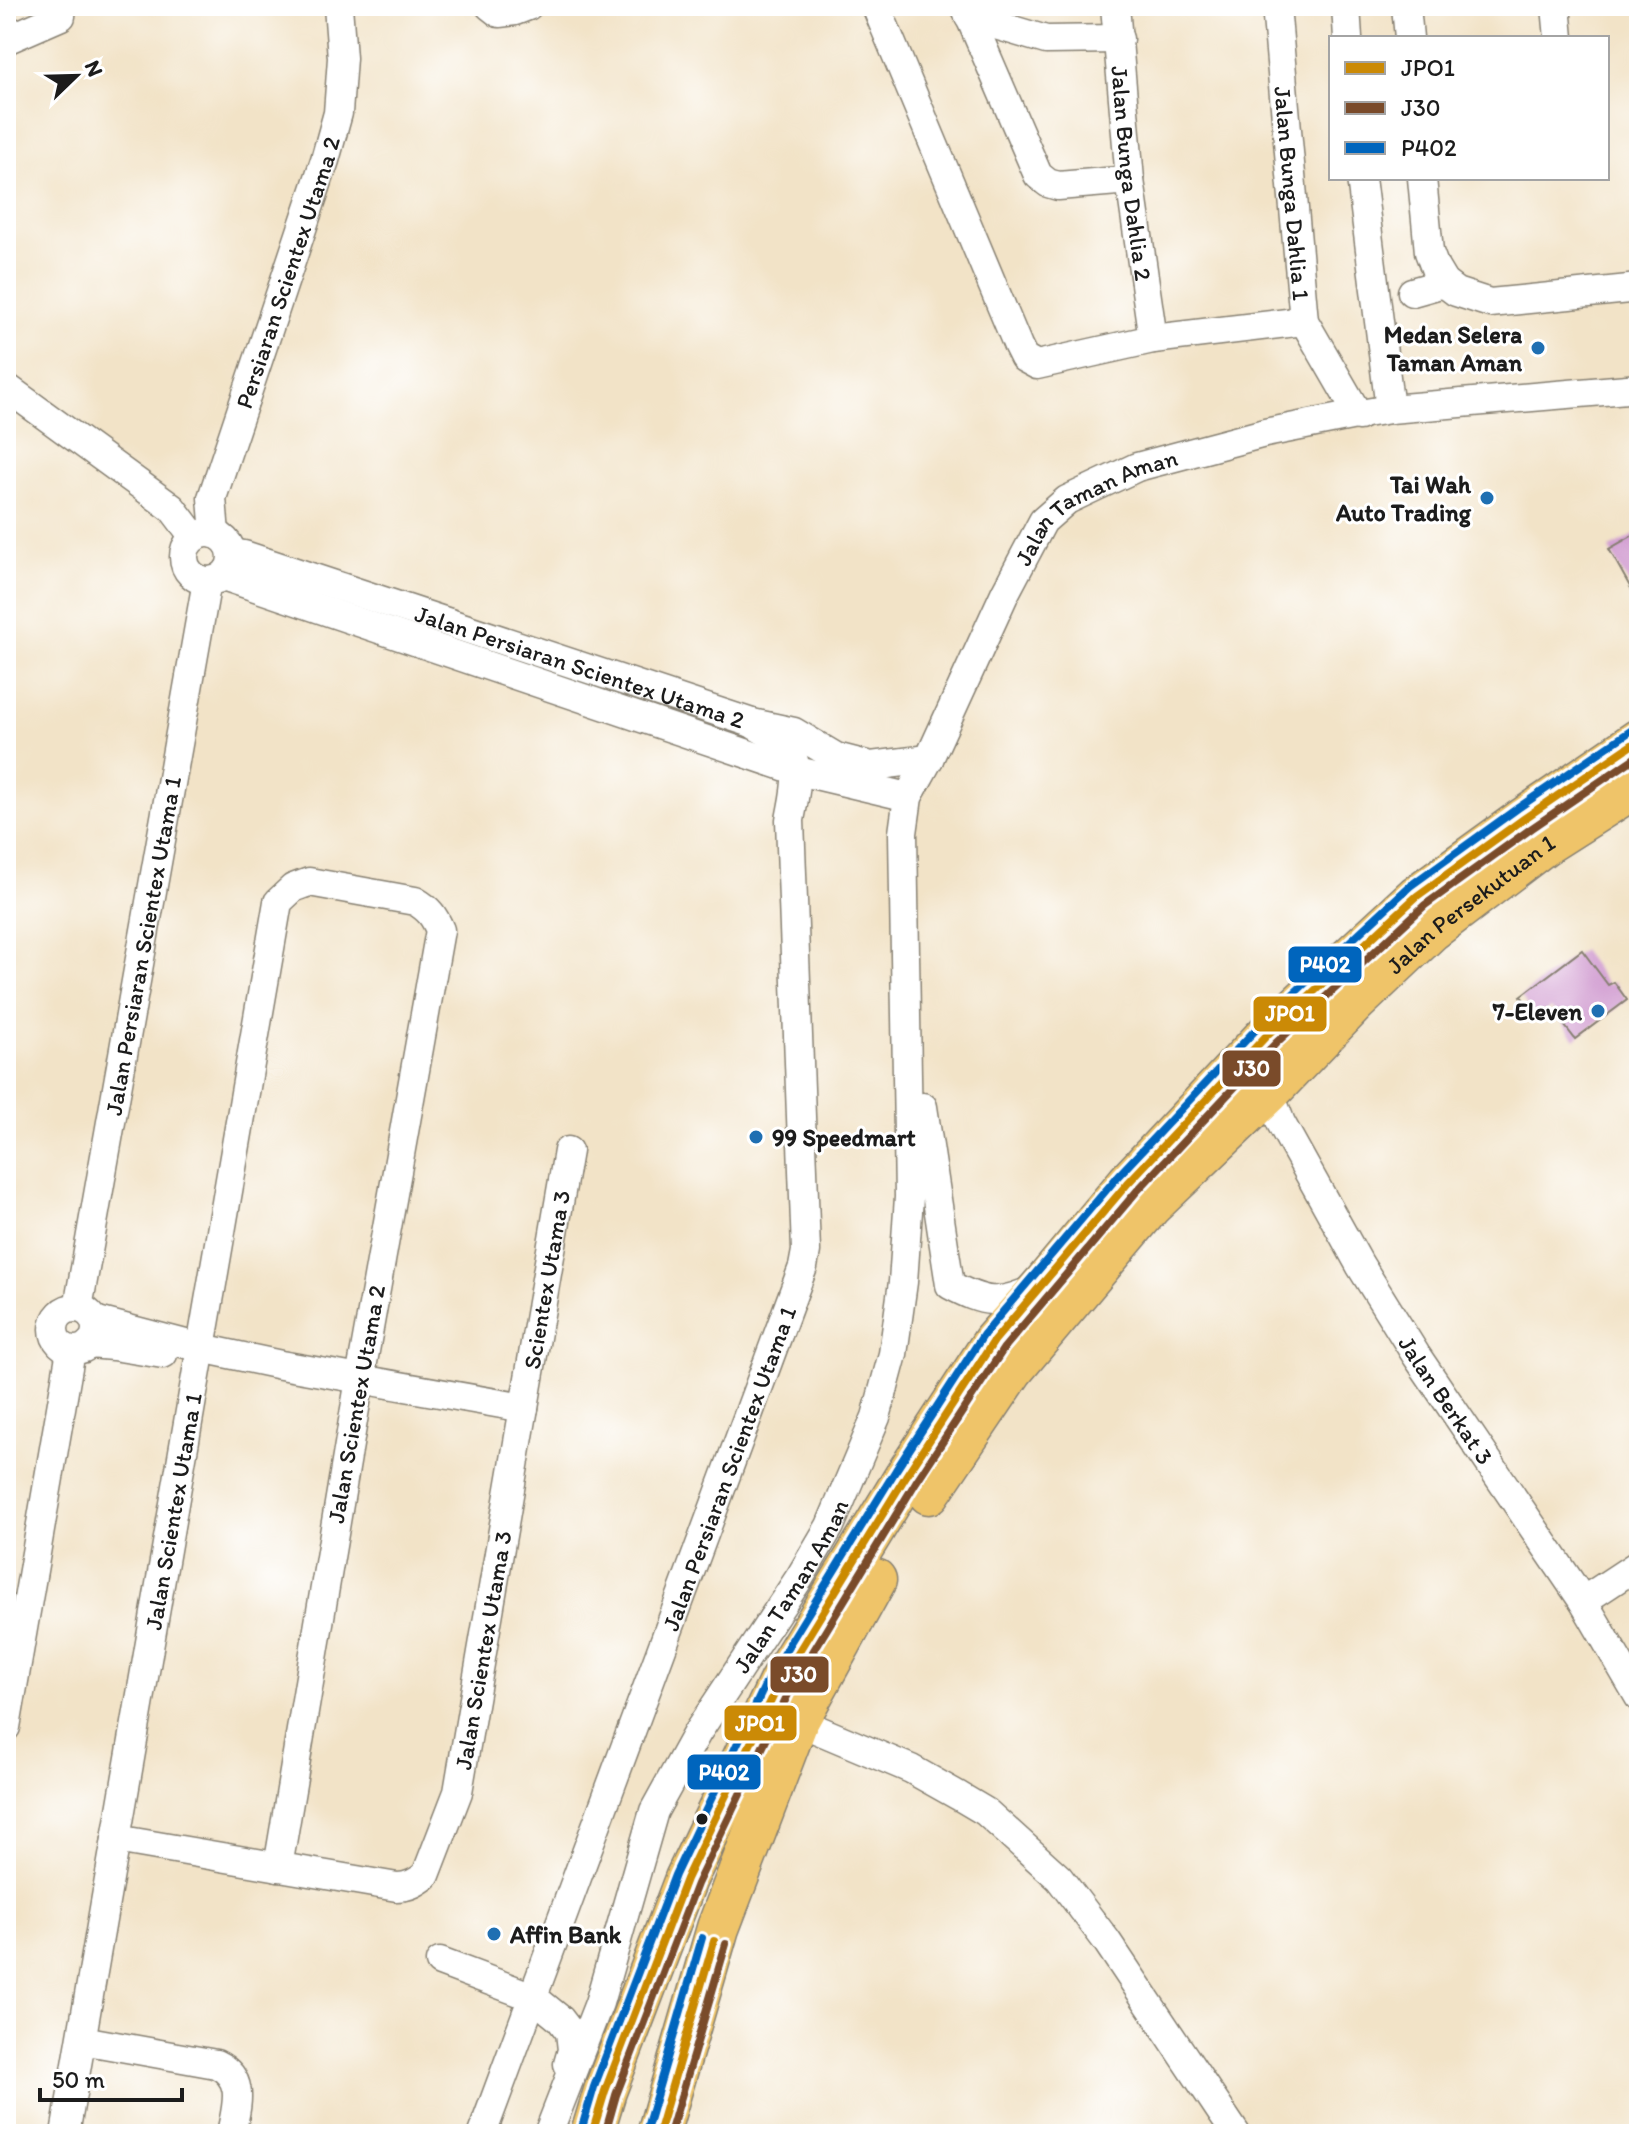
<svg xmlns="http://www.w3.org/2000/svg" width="1645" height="2140" viewBox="0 0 1645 2140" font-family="Itim,sans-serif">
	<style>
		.building { fill: #d29ed1 }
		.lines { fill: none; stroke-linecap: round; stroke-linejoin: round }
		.minor-casing { stroke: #878072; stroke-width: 31 }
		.highway-casing { stroke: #878072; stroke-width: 45 }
		.minor { stroke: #fff; stroke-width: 28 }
		.highway { stroke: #efc469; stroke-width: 42 }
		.bus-1-casing { stroke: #fff; stroke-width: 14 }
		.bus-2-casing { stroke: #fff; stroke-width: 14 }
		.bus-3-casing { stroke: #fff; stroke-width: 14 }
		.bus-1 { stroke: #cb8a06; stroke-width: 8 }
		.bus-2 { stroke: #7a4b2a; stroke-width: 8 }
		.bus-3 { stroke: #0065bd; stroke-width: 8 }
		.poi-dot { fill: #1f6fb2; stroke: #fff; stroke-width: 3 }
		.bus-dot { fill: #1c1c1c; stroke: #fff; stroke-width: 3 }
		.labels { text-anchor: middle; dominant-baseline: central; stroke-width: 6; stroke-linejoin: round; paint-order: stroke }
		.street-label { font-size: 24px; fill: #1c1c1c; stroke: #fff }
		.poi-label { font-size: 24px; font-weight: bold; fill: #1c1c1c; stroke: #fff; text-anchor: end }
		.line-badge { stroke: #fff; stroke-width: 3 }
		.badge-label { font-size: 22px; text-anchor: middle; font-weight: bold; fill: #fff }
	</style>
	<rect width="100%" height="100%" fill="#fff"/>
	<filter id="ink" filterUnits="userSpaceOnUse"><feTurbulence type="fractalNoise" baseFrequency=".0125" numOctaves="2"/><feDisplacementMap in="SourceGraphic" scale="16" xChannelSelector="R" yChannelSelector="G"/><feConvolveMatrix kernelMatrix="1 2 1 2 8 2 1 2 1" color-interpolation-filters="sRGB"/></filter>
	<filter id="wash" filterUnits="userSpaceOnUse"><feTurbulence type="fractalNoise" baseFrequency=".006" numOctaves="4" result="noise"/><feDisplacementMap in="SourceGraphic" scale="32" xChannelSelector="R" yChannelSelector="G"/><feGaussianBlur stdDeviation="1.8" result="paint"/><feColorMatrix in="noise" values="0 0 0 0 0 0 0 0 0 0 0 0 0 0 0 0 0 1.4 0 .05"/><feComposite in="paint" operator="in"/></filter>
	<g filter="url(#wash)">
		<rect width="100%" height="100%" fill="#f2e3c7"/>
		<g id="blocks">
			<path class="building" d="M 1639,532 L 1639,603 L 1609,549 Z
				M 1582,950 L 1608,985 L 1614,982 L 1627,1000 L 1575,1039 L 1551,1008 L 1537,1018 L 1521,996 Z"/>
		</g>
	</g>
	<g filter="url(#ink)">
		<use href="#blocks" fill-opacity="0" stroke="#878072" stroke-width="2"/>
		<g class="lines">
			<defs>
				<g id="minor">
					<path d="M 490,6 L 499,13 L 515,11 L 528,6"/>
					<path d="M 876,6 L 1018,346 L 1024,358 L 1037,365 L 1153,339 L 1304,321"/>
					<path d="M 965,6 L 1038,175 L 1048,183 L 1058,186 L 1130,180"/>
					<path id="s1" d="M 1115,6 L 1130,180 L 1153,339"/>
					<path id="s2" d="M 1276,6 L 1304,321 L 1359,416"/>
					<path d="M 1346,6 L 1348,38"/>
					<path d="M 1406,6 L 1409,38"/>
					<path d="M 1556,6 L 1559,38"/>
					<path d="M 969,17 L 1046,40 L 1119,39"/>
					<path d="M 6,40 L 61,16 L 62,6"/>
					<path d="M 1361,178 L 1390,409"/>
					<path d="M 1422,178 L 1429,252 L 1435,268 L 1444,283 L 1456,292 L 1490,303 L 1639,288"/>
					<path d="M 1412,292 L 1444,283"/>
					<path d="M 6,387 L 172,508 L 194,537"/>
					<circle cx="208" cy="557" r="24"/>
					<path id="s3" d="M 215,534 L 212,498 L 325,160 L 338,113 L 342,58 L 338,6"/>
					<path id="s4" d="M 232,553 L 244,555 L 752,723 L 794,732 L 836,757 L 871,766 L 929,759"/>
					<path d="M 223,576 L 798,771 L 908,797"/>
					<path id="s5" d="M 1269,1092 L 1281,1123 L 1360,1265 L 1416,1355 L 1583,1601 L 1639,1697"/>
					<path d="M 923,1107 L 950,1285 C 984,1303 999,1306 1034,1289"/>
					<path id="s6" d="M 78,1308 L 207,581"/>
					<circle cx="75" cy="1329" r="21"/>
					<path d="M 94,1320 L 201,1348 L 281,1365 L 524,1408"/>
					<path d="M 89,1344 L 113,1346 L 163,1354"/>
					<path d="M 1583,1601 L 1639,1564"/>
					<path d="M 797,1721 L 911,1769 L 959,1796 L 986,1812 L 1059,1878 L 1106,1940 L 1236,2134"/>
					<path d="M 6,1727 L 71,1350"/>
					<path id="s7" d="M 116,1839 L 397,1887 C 409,1887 417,1882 426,1875 L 458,1792 L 568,1151"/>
					<path d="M 440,1962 L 533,1997 L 560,2019 L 570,2032 L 572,2050 L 568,2064"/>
					<path d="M 82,2040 L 216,2064 C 247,2079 236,2107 231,2134"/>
					<path id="s8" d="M 65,2134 L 278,902 L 293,888 L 309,882 L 415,901 C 429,909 434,916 440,930 L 360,1379 L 278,1867"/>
					<path id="s9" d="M 482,2134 L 803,1267 L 806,1251 L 790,820 C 795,792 805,761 780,741 C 772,734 761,729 752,723"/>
					<path id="s10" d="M 548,2134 L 599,2003 L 654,1811 L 697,1733 L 800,1577 L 830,1526 L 876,1417 L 893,1354 L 903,1282 L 909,1197 L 903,833 L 908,797 L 929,759 L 1005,593 L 1043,521 L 1067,500 L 1137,467 L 1265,433 L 1366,413 L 1390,409 L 1639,388"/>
				</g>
				<g id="highway">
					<path id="s11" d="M 929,1493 L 1012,1370 L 1150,1206 L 1269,1092 L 1354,1003 L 1431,930 L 1543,845 L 1639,784"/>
					<path d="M 592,2134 L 605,2091 L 686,1879 L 780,1682 L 906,1476 L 994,1341 L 1045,1283 L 1128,1183 L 1268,1034 L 1417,896 L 1525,818 L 1639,740"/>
					<path d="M 658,2134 L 718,1928 L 797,1721 L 875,1580"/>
				</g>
			</defs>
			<use href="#minor" class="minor-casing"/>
			<use href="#highway" class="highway-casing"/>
			<use href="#minor" class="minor"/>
			<use href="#highway" class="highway"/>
			<defs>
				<path id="bus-1" d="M 592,2134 L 605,2091 L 686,1879 L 780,1682 L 906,1476 L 994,1341 L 1128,1183 L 1268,1034 L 1417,896 L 1525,818 L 1639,740
					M 658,2134 L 714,1941"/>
				<path id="bus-2" d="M 605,2134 L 616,2095 L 697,1884 L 791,1688 L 916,1482 L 1004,1348 L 1137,1191 L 1276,1043 L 1425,905 L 1532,828 L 1639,755
					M 670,2134 L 726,1944"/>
				<path id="bus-3" d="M 581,2131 L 594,2087 L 675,1875 L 769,1677 L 896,1470 L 984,1334 L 1119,1175 L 1260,1025 L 1410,886 L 1518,808 L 1632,730
					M 646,2131 L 702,1938"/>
			</defs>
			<use href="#bus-1" class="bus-1-casing"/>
			<use href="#bus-2" class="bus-2-casing"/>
			<use href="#bus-3" class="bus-3-casing"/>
			<use href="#bus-1" class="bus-1"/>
			<use href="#bus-2" class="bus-2"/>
			<use href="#bus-3" class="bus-3"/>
		</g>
	</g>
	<g class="poi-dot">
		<circle cx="1538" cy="348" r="8"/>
		<circle cx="1487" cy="498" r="8"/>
		<circle cx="1598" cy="1011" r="8"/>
		<circle cx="756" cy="1137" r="8"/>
		<circle cx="494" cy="1934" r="8"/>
	</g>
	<circle class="bus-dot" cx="702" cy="1819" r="7"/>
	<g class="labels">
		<g class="street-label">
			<text stroke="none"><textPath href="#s1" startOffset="168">Jalan Bunga Dahlia 2</textPath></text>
			<text stroke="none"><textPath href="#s2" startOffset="188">Jalan Bunga Dahlia 1</textPath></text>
			<text stroke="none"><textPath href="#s3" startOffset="274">Persiaran Scientex Utama 2</textPath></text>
			<text stroke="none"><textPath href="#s10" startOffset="1776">Jalan Taman Aman</textPath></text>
			<text stroke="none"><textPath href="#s4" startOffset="366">Jalan Persiaran Scientex Utama 2</textPath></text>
			<text stroke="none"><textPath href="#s11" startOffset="804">Jalan Persekutuan 1</textPath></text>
			<text stroke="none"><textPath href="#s6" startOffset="368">Jalan Persiaran Scientex Utama 1</textPath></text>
			<text stroke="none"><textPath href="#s7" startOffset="926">Scientex Utama 3</textPath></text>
			<text stroke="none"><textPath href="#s5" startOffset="356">Jalan Berkat 3</textPath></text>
			<text transform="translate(356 1404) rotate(-80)">Jalan Scientex Utama 2</text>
			<text stroke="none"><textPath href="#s9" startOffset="710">Jalan Persiaran Scientex Utama 1</textPath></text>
			<text stroke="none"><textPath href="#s8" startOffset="632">Jalan Scientex Utama 1</textPath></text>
			<text stroke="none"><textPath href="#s10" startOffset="604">Jalan Taman Aman</textPath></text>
			<text stroke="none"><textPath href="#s7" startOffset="550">Jalan Scientex Utama 3</textPath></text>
		</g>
		<g class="poi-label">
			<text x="1522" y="334">Medan Selera<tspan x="1522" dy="28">Taman Aman</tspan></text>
			<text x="1471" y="484">Tai Wah<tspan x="1471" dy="28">Auto Trading</tspan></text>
			<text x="1582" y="1011">7-Eleven</text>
			<text x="772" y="1137" text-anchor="start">99 Speedmart</text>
			<text x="510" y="1934" text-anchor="start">Affin Bank</text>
		</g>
	</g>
	<g class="line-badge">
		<rect x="1287" y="945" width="76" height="39" rx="8" fill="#0065bd"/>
		<rect x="1252" y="995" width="76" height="38" rx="8" fill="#cb8a06"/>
		<rect x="1221" y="1049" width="61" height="39" rx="8" fill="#7a4b2a"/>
		<rect x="769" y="1655" width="61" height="39" rx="8" fill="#7a4b2a"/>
		<rect x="723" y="1704" width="75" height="38" rx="8" fill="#cb8a06"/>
		<rect x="686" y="1753" width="76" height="38" rx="8" fill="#0065bd"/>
	</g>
	<g class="badge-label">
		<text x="1325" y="972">P402</text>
		<text x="1290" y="1021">JPO1</text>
		<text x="1252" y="1076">J30</text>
		<text x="799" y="1682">J30</text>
		<text x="760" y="1731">JPO1</text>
		<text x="724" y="1780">P402</text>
	</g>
	<rect width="1645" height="2140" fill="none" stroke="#fff" stroke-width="32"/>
	<rect x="1329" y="36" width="280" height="144" fill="#ffffff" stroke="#a4a4a4" stroke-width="2"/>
	<rect x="1345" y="62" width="40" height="12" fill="#cb8a06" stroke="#a4a4a4" stroke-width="2"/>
	<text x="1401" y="76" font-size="24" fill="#1c1c1c">JPO1</text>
	<rect x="1345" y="102" width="40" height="12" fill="#7a4b2a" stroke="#a4a4a4" stroke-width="2"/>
	<text x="1401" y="116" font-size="24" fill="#1c1c1c">J30</text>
	<rect x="1345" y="142" width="40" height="12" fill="#0065bd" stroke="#a4a4a4" stroke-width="2"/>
	<text x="1401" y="156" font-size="24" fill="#1c1c1c">P402</text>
	<g transform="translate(76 76) rotate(67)" stroke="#ffffff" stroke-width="6" paint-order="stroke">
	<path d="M0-6L14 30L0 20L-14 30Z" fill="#1c1c1c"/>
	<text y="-12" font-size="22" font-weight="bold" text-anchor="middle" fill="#1c1c1c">N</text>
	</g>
	<path d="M40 2088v12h142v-12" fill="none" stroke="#1c1c1c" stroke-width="4"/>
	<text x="52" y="2088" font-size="24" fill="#1c1c1c" stroke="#ffffff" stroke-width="6" paint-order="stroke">50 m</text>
</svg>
